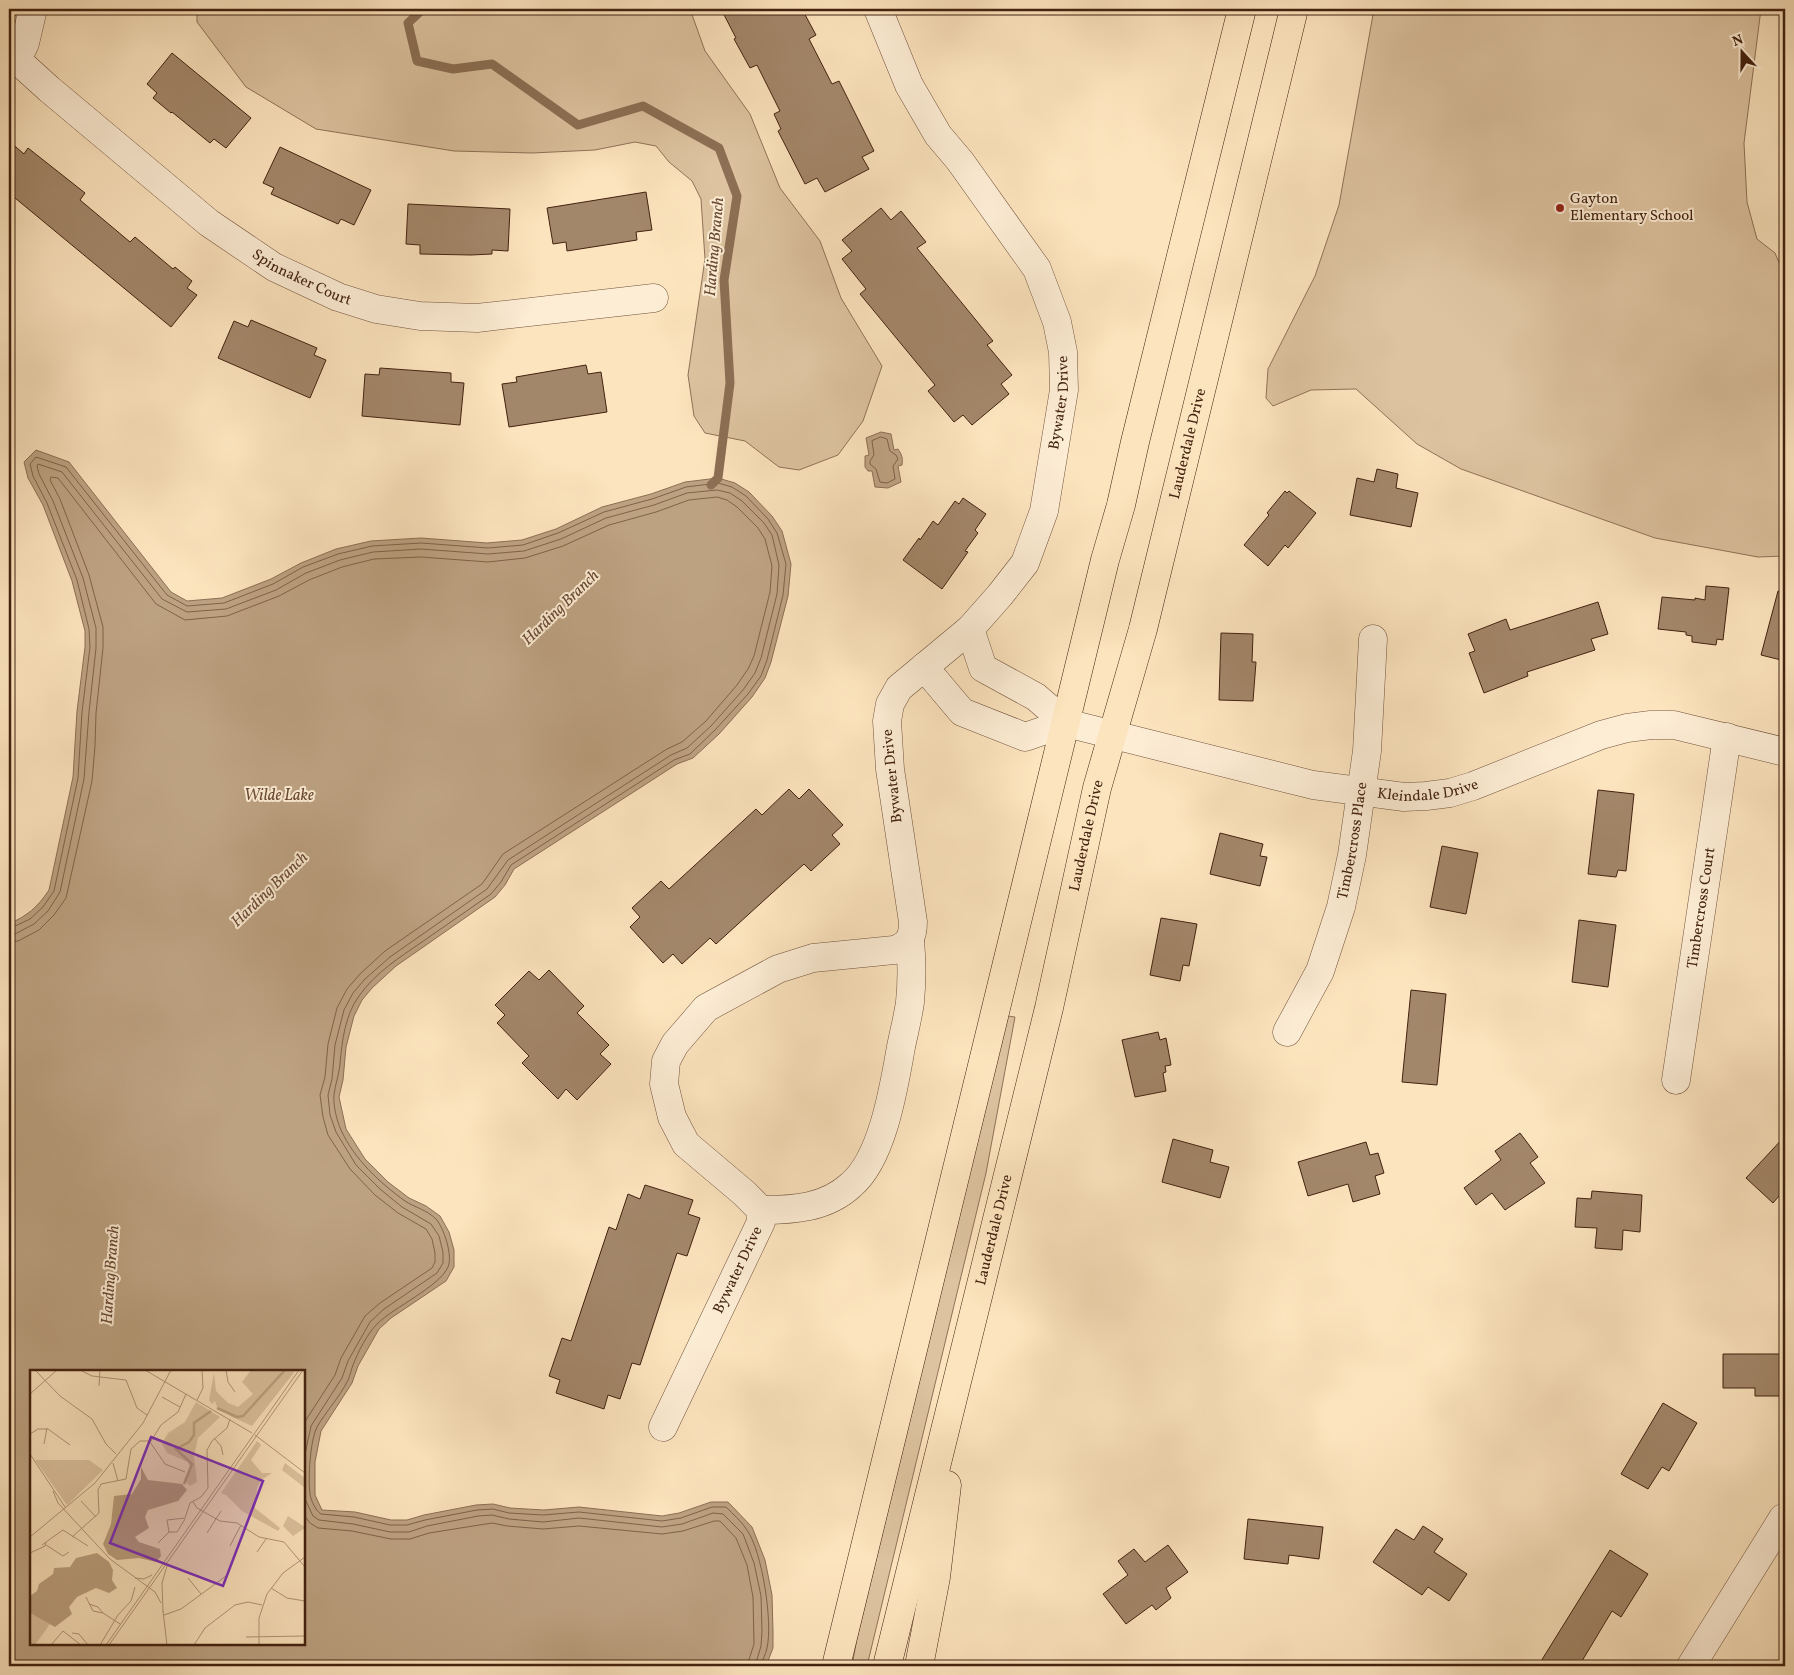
<svg xmlns="http://www.w3.org/2000/svg" width="1794" height="1675" viewBox="0 0 1794 1675" font-family="Vollkorn,serif">
	<style>
		.green { fill: #ddc3a0; stroke: #907258 }
		.water { fill: #bda282; stroke: #8c6f54; fill-rule: evenodd }
		.lines { fill: none; stroke-linecap: round; stroke-linejoin: round }
		.shore { stroke: #806248; stroke-width: 1 }
		.stream { stroke: #8c6f54; stroke-width: 9 }
		.building { fill: #a3876a; stroke: #43220f }
		.minor-casing { stroke: #71523b; stroke-width: 29 }
		.major-casing { stroke: #43220f; stroke-width: 29 }
		.minor { stroke: #fdedd5; stroke-width: 28 }
		.major { stroke: #fce4be; stroke-width: 28 }
		.poi-dot { fill: #8f2418; stroke: #fdedd5; stroke-width: 2 }
		.labels { text-anchor: middle; dominant-baseline: central; stroke-width: 4; stroke-linejoin: round; paint-order: stroke }
		.poi-label { font-size: 15px; fill: #43220f; stroke: #fdedd5; text-anchor: start }
		.street-label { font-size: 15px; fill: #43220f; stroke: #fdedd5 }
		.water-label { font-size: 16px; font-style: italic; fill: #684832; stroke: #fdedd5 }
		.inset-river { fill: none; stroke: #bda282; stroke-width: 2.5 }
		.inset-road { fill: none; stroke: #b29678; stroke-width: 1 }
		.view { fill: #7b2cbf; fill-opacity: 0.15; stroke: #7b2cbf; stroke-width: 2.5 }
		.inset-edge { fill: none; stroke: #43220f; stroke-width: 2.5 }
	</style>
	<rect width="100%" height="100%" fill="#fce4be"/>
	<filter id="stains"><feTurbulence type="fractalNoise" baseFrequency=".004" numOctaves="4"/><feColorMatrix values="0 0 0 0 .2 0 0 0 0 .09 0 0 0 0 .02 0 0 0 .5 -.17"/></filter>
	<radialGradient id="worn" r=".72"><stop offset=".6" stop-color="#630" stop-opacity="0"/><stop offset="1" stop-color="#630" stop-opacity=".3"/></radialGradient>
	<path class="green" d="M 197,9 L 690,9 L 705,51 L 750,114 L 780,188 L 820,241 L 841,298 L 882,366 L 863,421 L 838,455 L 799,470 L 779,467 L 745,441 L 705,433 L 694,416 L 688,375 L 705,259 L 701,199 L 692,181 L 669,162 L 656,146 L 635,142 L 595,150 L 532,153 L 454,151 L 316,129 L 246,87 L 197,22 Z
		M 1374,9 L 1761,9 L 1744,143 L 1747,202 L 1757,239 L 1775,253 L 1785,277 L 1785,556 L 1758,557 L 1655,538 L 1461,469 L 1417,444 L 1356,389 L 1311,390 L 1273,406 L 1266,398 L 1268,369 L 1315,276 L 1339,205 Z
		M 1008,1016 L 1015,1017 L 986,1173 L 867,1666 L 852,1666 L 857,1638 Z"/>
	<path class="water" d="M 881,432 L 891,434 L 894,450 L 898,449 C 902,455 903,458 902,465 L 898,466 L 901,482 L 888,488 L 875,487 L 872,471 L 868,471 L 865,467 L 865,456 L 869,455 L 866,438 Z
		M 36,450 L 69,462 L 171,592 L 187,601 L 222,598 L 271,579 L 301,563 L 336,549 L 371,541 L 421,538 L 487,543 L 522,540 L 556,529 L 602,507 L 651,494 L 685,482 L 718,478 L 735,483 L 749,492 L 772,516 L 782,531 L 791,564 L 788,596 L 771,662 L 765,678 L 752,697 L 719,734 L 693,758 L 677,764 L 514,869 L 505,885 L 495,897 L 396,966 L 372,988 L 362,1000 L 354,1016 L 346,1047 L 343,1080 L 339,1097 L 346,1129 L 365,1159 L 388,1182 L 409,1198 L 426,1206 L 440,1216 L 449,1232 L 454,1250 L 454,1267 L 446,1281 L 391,1318 L 379,1329 L 358,1366 L 352,1383 L 321,1431 L 315,1462 L 315,1495 L 322,1510 L 355,1512 L 391,1520 L 407,1520 L 424,1515 L 476,1505 L 493,1504 L 510,1508 L 544,1510 L 579,1507 L 662,1516 L 679,1513 L 711,1502 L 728,1502 L 752,1527 L 765,1560 L 772,1595 L 773,1631 L 773,1648 L 766,1666 L 9,1666 L 9,924 C 28,915 37,908 49,890 L 73,777 L 77,711 L 85,647 L 85,631 L 72,581 L 43,505 L 28,478 L 24,462 ZM 31,1371 L 304,1371 L 304,1644 L 31,1644 Z"/>
	<g class="lines">
		<path class="shore" d="M 881,437 L 887,439 L 890,451 L 896,455 L 898,459 L 893,466 L 895,479 L 887,483 L 880,482 L 876,469 L 870,464 L 870,461 L 874,455 L 872,441 Z
			M 9,929 L 30,919 L 43,907 L 54,891 L 78,778 L 82,712 L 90,647 L 89,629 L 77,580 L 47,503 L 33,476 L 30,464 L 36,457 L 66,467 L 167,595 L 187,606 L 224,603 L 273,584 L 303,567 L 338,554 L 372,546 L 421,543 L 488,548 L 523,545 L 558,533 L 604,512 L 652,499 L 686,487 L 718,483 L 732,487 L 746,496 L 768,519 L 777,533 L 786,564 L 783,595 L 767,660 L 761,676 L 748,694 L 715,730 L 690,754 L 674,760 L 511,865 L 501,882 L 491,894 C 468,910 445,926 422,942 C 400,957 375,973 359,996 C 345,1015 342,1041 340,1064 C 339,1075 335,1085 334,1095 C 333,1106 337,1121 341,1130 C 354,1159 380,1183 405,1201 C 414,1207 427,1210 436,1219 C 444,1228 453,1256 448,1267 C 439,1287 394,1307 377,1324 C 367,1334 358,1352 353,1365 C 351,1370 350,1376 348,1380 C 340,1397 326,1411 317,1427 C 310,1441 308,1478 310,1494 C 311,1501 316,1511 321,1514 L 354,1517 L 390,1525 L 407,1525 L 425,1520 L 477,1510 L 493,1509 L 509,1513 L 543,1515 L 579,1512 L 662,1521 L 681,1518 L 712,1507 L 726,1507 C 733,1514 742,1522 747,1530 C 762,1551 773,1622 767,1648 C 766,1654 762,1660 761,1666
			M 9,935 L 15,934 L 34,924 L 48,911 L 60,892 L 84,779 L 89,712 L 96,648 L 96,628 L 83,578 L 53,501 L 39,474 L 37,466 L 38,464 L 62,472 L 162,599 L 187,612 L 226,609 L 276,590 L 306,573 L 340,560 L 373,552 L 421,549 L 488,554 L 524,551 L 561,539 L 606,518 L 654,505 L 687,493 L 717,490 L 730,493 L 742,501 L 764,523 L 772,535 L 779,565 L 777,594 L 761,658 L 755,673 L 743,690 L 711,726 L 687,748 L 671,755 L 508,860 L 487,889 L 390,957 L 365,979 L 353,993 L 344,1010 L 335,1045 L 332,1079 L 328,1095 L 330,1115 L 336,1132 L 356,1165 L 380,1189 L 402,1207 L 431,1224 L 439,1236 L 443,1252 L 443,1263 L 437,1273 L 384,1309 L 370,1322 L 348,1361 L 342,1378 L 311,1426 L 304,1459
			M 9,942 L 18,941 L 39,930 L 54,915 L 66,898 L 92,781 L 95,746 L 96,713 L 103,648 L 103,627 L 89,575 L 60,499 L 50,480 L 51,477 L 58,478 L 156,604 L 185,620 L 227,616 L 279,596 L 309,580 L 342,567 L 374,559 L 421,557 L 488,562 L 525,558 L 563,546 L 609,525 L 656,512 L 689,500 L 717,497 L 727,500 L 737,507 L 758,528 L 765,539 L 772,566 L 770,592 L 754,656 L 748,669 L 737,685 L 706,721 L 682,742 L 667,749 L 503,854 L 482,884 L 385,951 L 360,974 L 347,989 L 337,1008 L 328,1044 L 325,1077 L 320,1095 L 323,1117 L 328,1135 L 350,1169 L 375,1195 L 398,1213 L 426,1229 L 432,1239 L 435,1253 L 435,1262 L 432,1268 L 380,1303 L 365,1316 L 341,1358 L 335,1375 L 304,1423
			M 304,1497 L 313,1516 L 319,1520 L 353,1524 L 390,1532 L 409,1532 L 427,1526 L 478,1516 L 492,1515 L 509,1519 L 543,1522 L 579,1518 L 662,1527 L 682,1524 L 713,1513 L 723,1514 L 743,1534 L 754,1563 L 761,1596 L 762,1631 L 761,1646 L 755,1666
			M 304,1515 L 310,1523 L 318,1528 L 352,1531 L 391,1539 L 410,1539 L 429,1533 L 492,1523 L 507,1526 L 543,1529 L 579,1526 L 662,1534 L 683,1531 L 714,1521 L 720,1521 L 736,1538 L 747,1565 L 753,1597 L 754,1644 L 747,1666"/>
		<path class="stream" d="M 423,9 L 408,23 L 417,61 L 453,69 L 492,64 L 578,125 L 643,106 L 719,148 L 737,196 L 724,280 L 730,383 L 718,478 L 711,485"/>
	</g>
	<path class="building" d="M 721,9 L 802,9 L 816,35 L 809,39 L 832,84 L 839,81 L 874,151 L 862,157 L 869,169 L 825,192 L 817,178 L 805,184 L 778,131 L 781,129 L 774,114 L 780,111 L 757,65 L 750,68 L 734,39 L 736,38 Z
		M 172,53 L 251,118 L 226,148 L 214,139 L 210,143 L 172,112 L 171,113 L 153,98 L 157,93 L 147,84 Z
		M 9,141 L 24,154 L 28,148 L 85,193 L 80,200 L 130,242 L 135,237 L 173,269 L 175,267 L 192,281 L 187,288 L 197,295 L 171,327 L 9,193 Z
		M 280,147 L 371,190 L 354,225 L 341,219 L 338,224 L 271,194 L 274,188 L 263,183 Z
		M 646,192 L 652,230 L 636,232 L 637,240 L 567,251 L 566,242 L 553,244 L 547,208 Z
		M 408,204 L 510,209 L 508,251 L 492,250 L 492,254 L 471,255 L 420,254 L 420,245 L 406,244 Z
		M 881,208 L 891,220 L 901,211 L 926,242 L 917,248 L 993,341 L 987,345 L 1012,375 L 1001,384 L 1009,394 L 972,425 L 963,415 L 954,422 L 928,391 L 935,385 L 860,294 L 866,289 L 842,259 L 852,251 L 842,240 Z
		M 251,320 L 317,348 L 314,355 L 326,360 L 310,398 L 218,358 L 234,321 L 248,327 Z
		M 586,365 L 588,374 L 601,372 L 607,412 L 509,427 L 502,384 L 517,382 L 516,377 Z
		M 380,368 L 451,373 L 451,382 L 464,383 L 460,425 L 362,416 L 365,374 L 379,375 Z
		M 1377,469 L 1398,474 L 1396,488 L 1418,493 L 1411,527 L 1350,515 L 1357,478 L 1374,482 Z
		M 1285,491 L 1287,493 L 1289,491 L 1316,513 L 1288,548 L 1285,545 L 1268,566 L 1244,545 L 1269,515 L 1267,513 Z
		M 963,498 L 986,514 L 975,530 L 978,533 L 965,551 L 968,552 L 942,589 L 903,560 L 919,538 L 920,540 L 933,521 L 938,525 L 955,501 L 959,504 Z
		M 1706,586 L 1729,588 L 1723,640 L 1717,639 L 1716,645 L 1692,642 L 1692,636 L 1686,635 L 1686,632 L 1658,629 L 1662,597 L 1695,600 L 1695,598 L 1705,600 Z
		M 1778,591 L 1785,592 L 1785,661 L 1761,655 Z
		M 1598,602 L 1608,634 L 1591,639 L 1595,650 L 1527,672 L 1528,676 L 1484,693 L 1469,653 L 1475,651 L 1468,634 L 1506,619 L 1510,630 Z
		M 1221,633 L 1253,634 L 1252,662 L 1256,662 L 1253,701 L 1219,700 Z
		M 789,789 L 799,799 L 809,789 L 843,825 L 832,835 L 840,844 L 811,871 L 804,864 L 716,944 L 710,938 L 682,964 L 673,954 L 663,963 L 630,927 L 640,917 L 632,908 L 661,881 L 669,889 L 756,809 L 762,815 Z
		M 1598,790 L 1634,794 L 1626,871 L 1618,870 L 1616,877 L 1588,874 Z
		M 1220,833 L 1263,844 L 1260,856 L 1267,857 L 1260,886 L 1210,874 Z
		M 1442,846 L 1478,853 L 1466,914 L 1430,907 Z
		M 1161,918 L 1197,924 L 1189,966 L 1183,965 L 1180,981 L 1150,975 Z
		M 1579,920 L 1616,925 L 1608,987 L 1572,982 Z
		M 549,970 L 584,1006 L 577,1013 L 609,1045 L 600,1054 L 611,1064 L 577,1100 L 566,1089 L 558,1099 L 522,1063 L 529,1056 L 497,1023 L 505,1015 L 495,1005 L 529,971 L 539,980 Z
		M 1411,990 L 1446,994 L 1437,1085 L 1402,1082 Z
		M 1158,1032 L 1160,1040 L 1166,1038 L 1171,1065 L 1165,1066 L 1166,1072 L 1163,1073 L 1166,1091 L 1135,1097 L 1122,1040 Z
		M 1520,1133 L 1538,1157 L 1530,1163 L 1545,1183 L 1505,1210 L 1492,1193 L 1476,1205 L 1464,1188 L 1501,1160 L 1495,1151 Z
		M 1785,1136 L 1785,1189 L 1773,1203 L 1746,1178 Z
		M 1173,1139 L 1213,1150 L 1210,1162 L 1229,1167 L 1220,1198 L 1162,1182 Z
		M 1366,1142 L 1370,1155 L 1378,1153 L 1384,1173 L 1375,1176 L 1380,1194 L 1353,1202 L 1348,1184 L 1308,1196 L 1298,1162 Z
		M 645,1185 L 693,1200 L 688,1214 L 700,1218 L 687,1256 L 677,1253 L 640,1365 L 632,1363 L 620,1399 L 608,1395 L 604,1409 L 556,1393 L 560,1380 L 549,1376 L 562,1338 L 571,1341 L 609,1227 L 616,1230 L 628,1194 L 640,1199 Z
		M 1592,1191 L 1642,1195 L 1640,1232 L 1623,1230 L 1622,1250 L 1595,1248 L 1597,1228 L 1575,1227 L 1577,1198 L 1591,1199 Z
		M 1723,1354 L 1785,1354 L 1785,1396 L 1755,1396 L 1755,1388 L 1723,1388 Z
		M 1663,1403 L 1697,1423 L 1669,1471 L 1662,1467 L 1648,1489 L 1621,1474 Z
		M 1248,1519 L 1323,1527 L 1319,1559 L 1289,1555 L 1288,1564 L 1244,1559 Z
		M 1423,1526 L 1443,1539 L 1434,1552 L 1467,1574 L 1449,1601 L 1428,1587 L 1422,1595 L 1373,1562 L 1396,1529 L 1414,1540 Z
		M 1168,1545 L 1188,1572 L 1166,1588 L 1171,1598 L 1156,1610 L 1152,1605 L 1126,1624 L 1103,1594 L 1128,1575 L 1118,1561 L 1134,1549 L 1145,1562 Z
		M 1610,1550 L 1648,1574 L 1621,1617 L 1612,1611 L 1579,1666 L 1538,1666 Z"/>
	<g class="lines">
		<defs>
			<g id="minor">
				<path id="s1" d="M 17,60 L 49,89 L 209,223 L 274,267 L 338,297 L 376,309 L 420,316 L 477,318 L 654,298"/>
				<path d="M 9,63 L 17,60 L 25,43 L 33,9"/>
				<path id="s2" d="M 970,629 L 983,668 L 1036,697 L 1066,723 L 1313,785 L 1404,797 L 1426,796 L 1450,793 L 1473,786 L 1601,735 L 1627,728 L 1651,725 L 1674,725 L 1785,752"/>
				<path d="M 924,667 L 962,712 L 1025,737 L 1066,723"/>
				<path id="s3" d="M 1287,1032 L 1320,971 L 1341,907 L 1352,855 L 1367,751 L 1373,639"/>
				<path id="s4" d="M 1676,1080 L 1727,737"/>
				<path d="M 761,1210 C 794,1210 826,1208 851,1185 C 883,1158 894,1086 901,1047 C 904,1032 908,1017 910,1002 C 912,981 912,961 910,941"/>
				<path id="s5" d="M 663,1427 L 761,1222 L 761,1210 L 744,1193 L 686,1144 L 672,1117 L 664,1084 L 666,1061 L 675,1044 L 706,1008 L 778,969 L 813,958 L 894,950 C 909,945 913,937 913,922 L 890,769 L 887,721 L 890,704 L 899,688 L 970,629 L 1000,595 L 1025,563 L 1044,511 L 1064,390 L 1063,352 L 1057,322 L 1037,269 L 960,161 L 938,135 L 909,85 L 878,9"/>
				<path d="M 1691,1666 L 1783,1518"/>
			</g>
			<g id="major">
				<path d="M 836,1666 L 1105,560 L 1121,505 L 1135,442 L 1242,9"/>
				<path id="s6" d="M 887,1666 L 1049,1008 L 1097,788 L 1143,629 L 1294,9"/>
				<path d="M 919,1666 L 936,1577 L 947,1485"/>
			</g>
		</defs>
		<use href="#minor" class="minor-casing"/>
		<use href="#major" class="major-casing"/>
		<use href="#minor" class="minor"/>
		<use href="#major" class="major"/>
	</g>
	<circle class="poi-dot" cx="1560" cy="208" r="5"/>
	<g class="labels">
		<g class="poi-label">
			<text x="1570" y="199">Gayton<tspan x="1570" dy="17">Elementary School</tspan></text>
		</g>
		<g class="street-label">
			<text stroke="none"><textPath href="#s1" startOffset="360">Spinnaker Court</textPath></text>
			<text stroke="none"><textPath href="#s5" startOffset="1312">Bywater Drive</textPath></text>
			<text stroke="none"><textPath href="#s6" startOffset="1259">Lauderdale Drive</textPath></text>
			<text transform="translate(893 776) rotate(-96)">Bywater Drive</text>
			<text stroke="none"><textPath href="#s2" startOffset="512">Kleindale Drive</textPath></text>
			<text stroke="none"><textPath href="#s6" startOffset="854">Lauderdale Drive</textPath></text>
			<text stroke="none"><textPath href="#s3" startOffset="204">Timbercross Place</textPath></text>
			<text stroke="none"><textPath href="#s4" startOffset="174">Timbercross Court</textPath></text>
			<text stroke="none"><textPath href="#s6" startOffset="449">Lauderdale Drive</textPath></text>
			<text stroke="none"><textPath href="#s5" startOffset="174">Bywater Drive</textPath></text>
		</g>
		<g class="water-label">
			<text transform="translate(715 247) rotate(-85)">Harding Branch</text>
			<text transform="translate(561 608) rotate(-44)">Harding Branch</text>
			<text x="279" y="796">Wilde Lake</text>
			<text transform="translate(270 890) rotate(-44)">Harding Branch</text>
			<text transform="translate(111 1275) rotate(-86)">Harding Branch</text>
		</g>
	</g>
	<g transform="translate(30 1370)">
		<rect width="275" height="275" fill="#fce4be"/>
		<path d="M 221,0 L 266,0 L 222,56 L 202,47 L 187,37 L 185,31 L 182,34 L 179,30 L 184,3 L 186,21 L 198,33 L 208,37 L 223,24 L 212,12 ZM 166,32 L 190,47 L 168,68 L 164,86 L 167,112 L 160,116 L 154,110 L 160,97 L 158,92 L 137,83 L 132,74 L 138,63 L 155,52 ZM 227,71 L 231,75 L 221,90 L 232,103 L 242,103 L 231,110 L 227,118 L 225,138 L 250,158 L 248,161 L 212,141 L 196,125 L 191,123 ZM 5,90 L 59,90 L 73,100 L 37,135 ZM 255,93 L 275,108 L 275,118 L 252,100 ZM 258,146 L 275,157 L 275,158 L 263,166 L 253,156 ZM 0,243 L 20,254 L 5,275 L 0,275 Z" fill="#ddc3a0"/>
		<path d="M 111,97 L 118,110 L 152,114 L 157,120 L 148,131 L 118,140 L 115,147 L 119,158 L 105,167 L 109,172 L 130,179 L 131,186 L 126,192 L 109,188 L 87,190 L 78,184 L 73,174 L 81,154 L 84,126 L 102,124 L 111,109 ZM 67,183 L 79,192 L 83,200 L 82,210 L 87,218 L 79,223 L 66,218 L 47,227 L 39,237 L 42,244 L 25,257 L 0,243 L 0,226 L 7,221 L 9,214 L 23,204 L 24,198 L 40,197 L 46,188 Z" fill="#bda282"/>
		<path class="inset-river" d="M 187,38 L 207,47 L 213,46 L 255,0M 154,114 L 162,94 L 146,79 L 159,72 L 164,65 L 164,53 L 181,41"/>
		<path class="inset-road" d="M 5,0 L 30,26 L 62,49 L 76,74 L 86,84M 50,0 L 62,6 L 96,10 L 107,38 L 117,45M 115,0 L 222,63M 196,0 L 198,12 L 205,22M 69,16 L 70,0M 0,24 L 27,0M 132,27 L 150,37M 167,30 L 173,18 L 172,0M 0,64 L 8,59 L 18,59 L 40,75M 225,65 L 275,103M 184,68 L 191,76 L 193,85M 120,72 L 135,94 L 155,102M 14,74 L 17,58M 0,84 L 35,137M 83,93 L 88,111M 23,121 L 28,133 L 80,189 L 125,222 L 131,233M 51,131 L 66,147M 163,132 L 167,138 L 190,151 L 207,153 L 229,167 L 254,172 L 275,197M 139,162 L 147,162 L 155,149M 177,163 L 191,141M 0,167 L 65,113 L 113,53 L 141,0M 42,167 L 69,143 L 68,120 L 71,114 L 96,109 L 101,79 L 110,71 L 121,71 L 131,55 L 148,42 L 156,24M 16,172 L 33,160 L 58,176M 128,173 L 139,162 L 137,150 L 155,148 L 160,133 L 171,127 L 178,118 L 177,80 L 182,71 L 197,58 L 200,49M 16,175 L 33,186 L 39,182M 200,176 L 211,155M 227,182 L 236,169M 0,183 L 15,176 L 16,172 L 12,175M 105,208 L 114,209 L 122,205M 158,208 L 171,224M 241,218 L 257,228 L 275,231M 56,227 L 63,241 L 73,243 L 90,254M 59,234 L 68,237 L 73,243M 133,241 L 137,275M 133,242 L 132,213 L 137,196M 134,245 L 151,239 L 196,206M 42,263 L 49,264 L 58,275M 216,267 L 275,266M 21,275 L 33,261 L 51,275M 70,275 L 88,245 L 101,231 L 105,217M 76,275 L 269,0M 79,275 L 273,0M 164,275 L 175,258 L 205,235 L 218,232 L 232,235M 229,275 L 229,248 L 237,224 L 253,203 L 275,187"/>
		<path class="view" d="M 121,67 L 233,111 L 193,216 L 80,173 Z"/>
		<rect width="275" height="275" class="inset-edge"/>
	</g>
	<rect width="1794" height="1675" fill="none" stroke="#fce4be" stroke-width="30"/>
	<rect x="10" y="10" width="1774" height="1655" fill="none" stroke="#43220f" stroke-width="2.5"/>
	<rect x="15" y="15" width="1764" height="1645" fill="none" stroke="#43220f"/>
	<g transform="translate(1742 52) rotate(339)" stroke="#fdedd5" stroke-width="4" paint-order="stroke">
	<path d="M0-4L9 19L0 12L-9 19Z" fill="#43220f"/>
	<text y="-8" font-size="14" font-weight="bold" text-anchor="middle" fill="#43220f">N</text>
	</g>
	<rect width="100%" height="100%" filter="url(#stains)"/>
	<rect width="100%" height="100%" fill="url(#worn)"/>
</svg>
